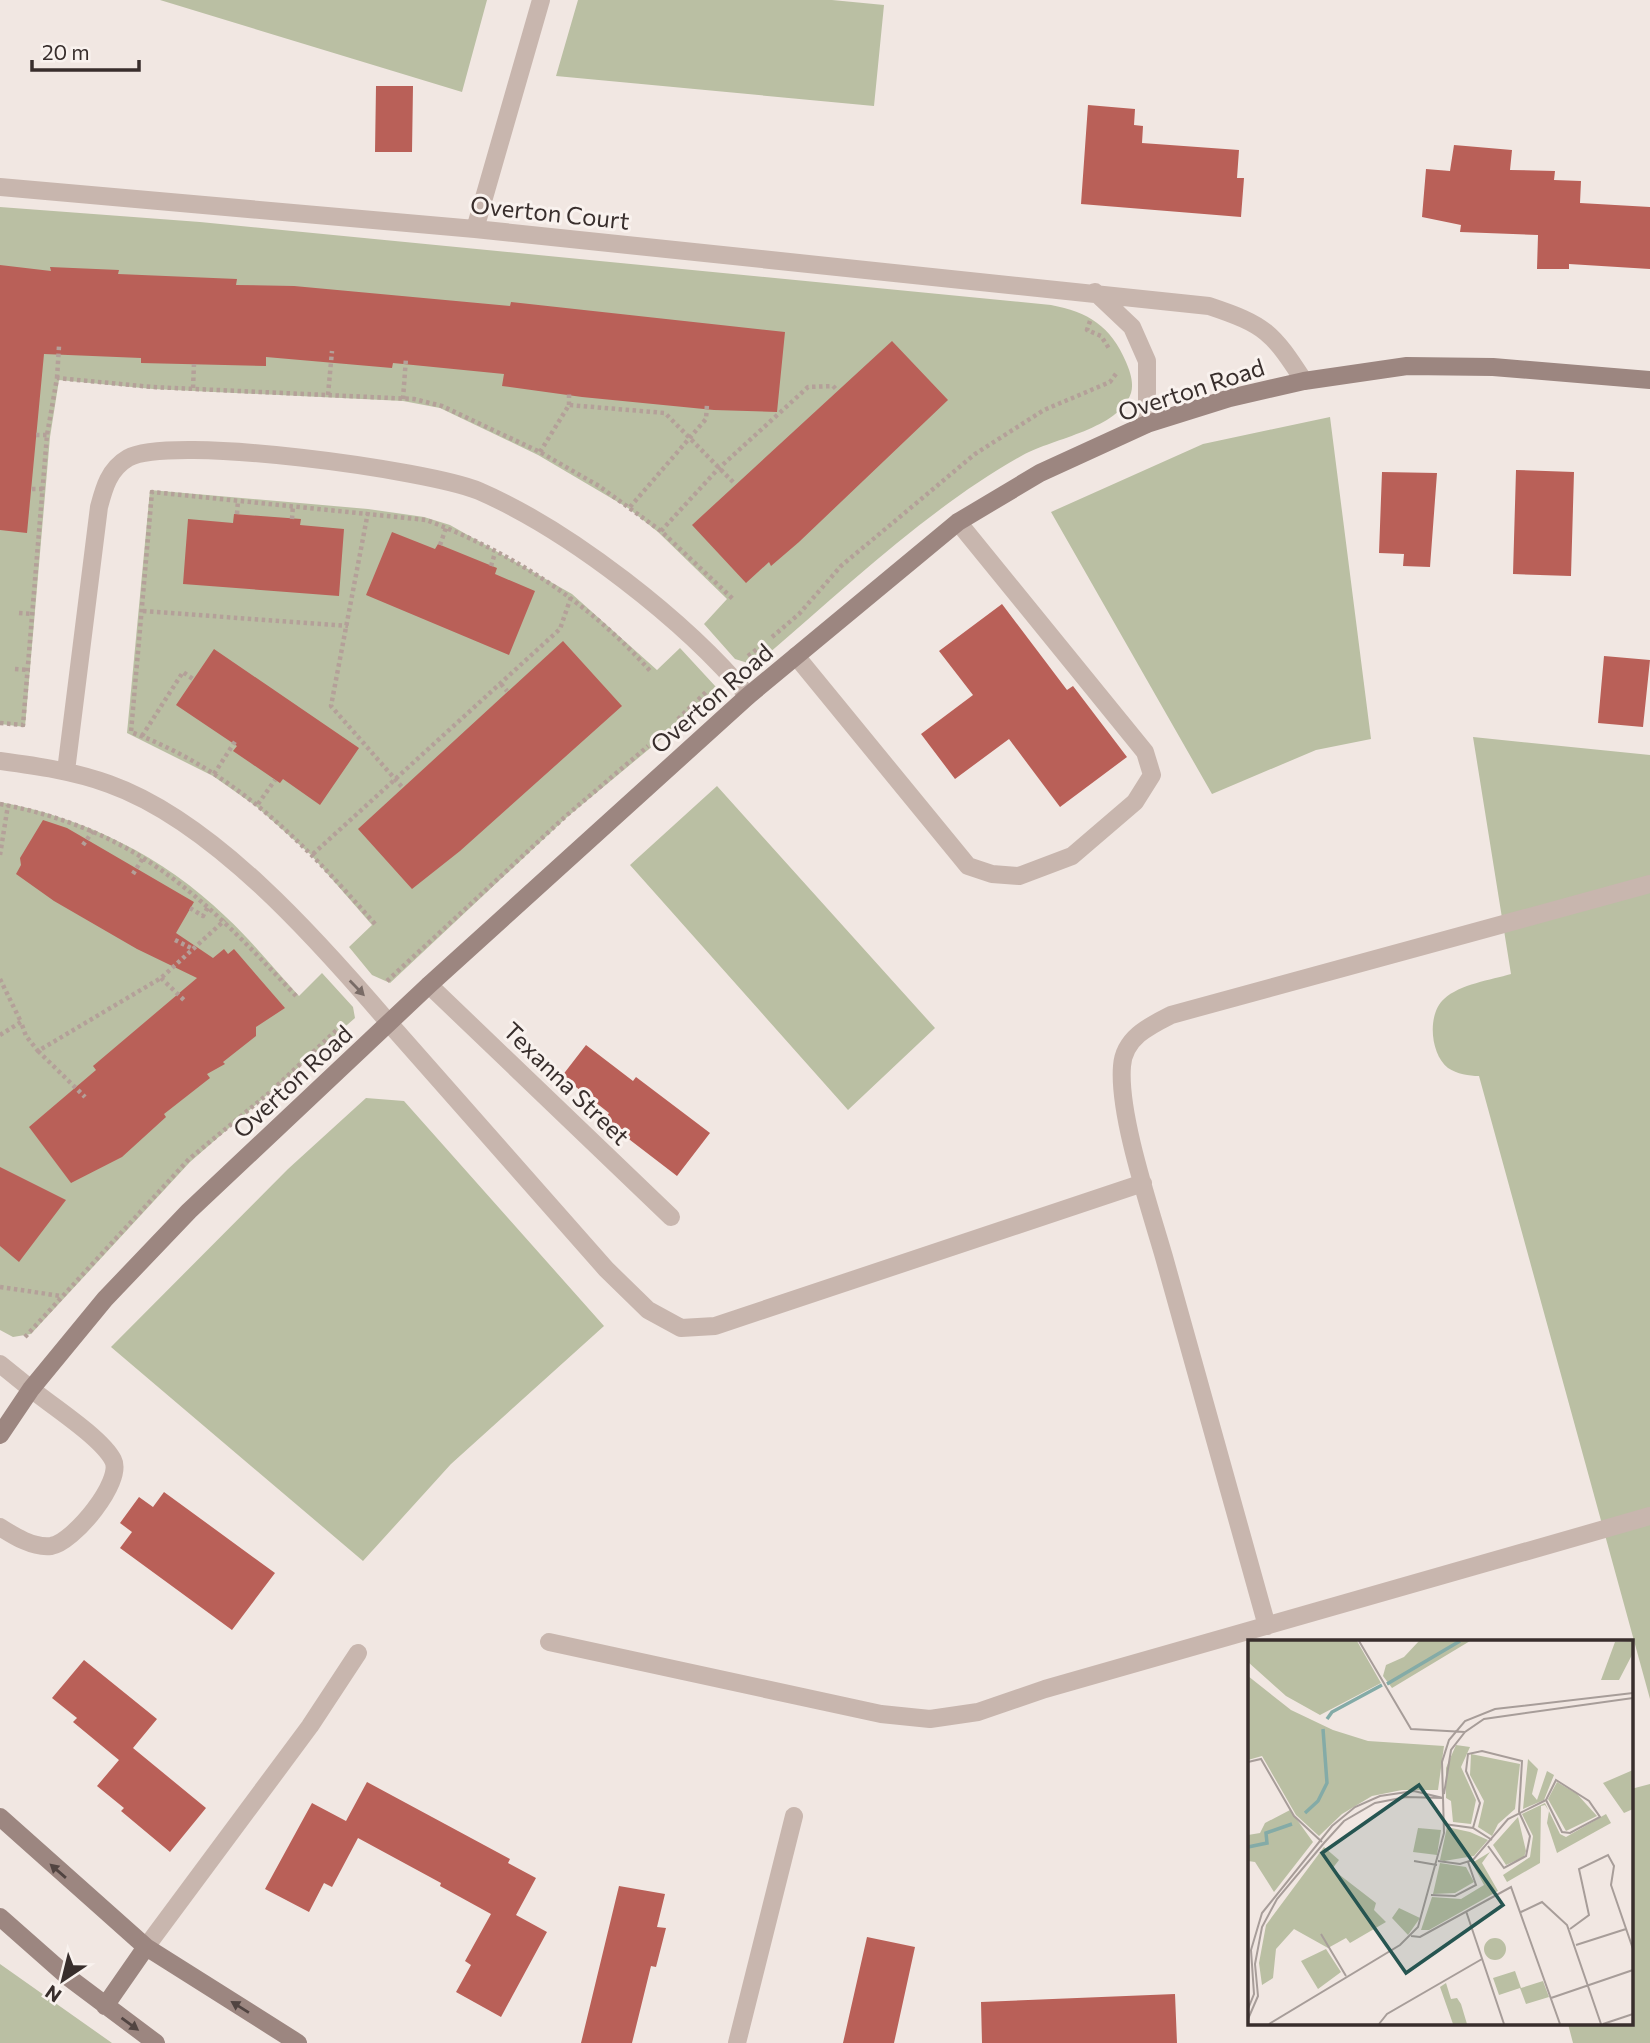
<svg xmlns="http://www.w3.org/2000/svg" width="1650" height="2043" viewBox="0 0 1650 2043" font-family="Commissioner,sans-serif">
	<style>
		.green { fill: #babfa3 }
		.building { fill: #b96058 }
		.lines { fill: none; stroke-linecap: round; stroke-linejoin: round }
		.path { stroke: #b4a099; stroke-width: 4.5; stroke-dasharray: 3.5 3.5; stroke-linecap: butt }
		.lane { stroke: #c8b6ae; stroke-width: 18 }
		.street { stroke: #c8b6ae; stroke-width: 18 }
		.secondary { stroke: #9c8680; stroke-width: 18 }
		.oneway { fill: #796b66 }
		.oneway2 { fill: #514441 }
		.labels { text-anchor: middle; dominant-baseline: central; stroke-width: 6; stroke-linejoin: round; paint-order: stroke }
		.street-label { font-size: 24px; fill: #382e2c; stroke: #f9f2ee }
		.inset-river { fill: none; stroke: #84aba7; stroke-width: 3.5 }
		.inset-road { fill: none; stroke: #a79d99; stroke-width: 2 }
		.view { fill: #265551; fill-opacity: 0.15; stroke: #265551; stroke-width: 3.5 }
		.inset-edge { fill: none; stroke: #382e2c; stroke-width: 3.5 }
	</style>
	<rect width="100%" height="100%" fill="#f1e7e2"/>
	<path class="green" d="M 160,0 L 487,0 L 462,92 Z
		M 578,0 L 832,0 L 884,5 L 874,106 L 556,76 Z
		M 0,207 L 200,222 L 1051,305 C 1088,312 1111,326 1126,362 C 1130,371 1134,383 1131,393 C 1119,429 1054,438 1023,455 C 934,504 846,587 768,654 L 751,664 L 735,659 L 704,624 L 727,599 L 658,532 L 628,508 L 538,455 L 440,408 L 403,401 L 153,389 L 59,380 L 50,437 L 25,727 L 0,724 Z
		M 1330,417 L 1371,739 L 1316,750 L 1212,794 L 1051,512 L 1203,444 Z
		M 150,490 L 368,509 L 424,517 L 450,525 L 572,594 L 657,670 L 680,648 L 716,687 L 660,740 L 566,818 L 390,983 L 372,975 L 349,947 L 372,925 L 311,855 L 257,807 L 213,776 L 127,733 Z
		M 1473,737 L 1650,755 L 1650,1699 L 1479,1076 C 1469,1076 1457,1074 1448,1068 C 1430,1054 1427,1014 1444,999 C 1460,984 1491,980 1511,974 Z
		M 717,786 L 935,1028 L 848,1110 L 630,865 Z
		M 0,802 C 85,818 163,856 226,917 C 252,941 275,970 299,996 L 322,973 L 353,1007 L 355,1018 L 190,1162 L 31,1334 L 13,1337 L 0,1330 Z
		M 366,1098 L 404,1101 L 604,1326 L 451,1464 L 363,1561 L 111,1347 L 288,1169 Z
		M 1650,1784 L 1650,2043 L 1573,2043 L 1568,2024 L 1631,2024 L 1631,1789 Z
		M 0,1964 L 112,2043 L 0,2043 Z"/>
	<path class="building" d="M 376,86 L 413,86 L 412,152 L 375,152 Z
		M 1088,105 L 1135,109 L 1134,125 L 1143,126 L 1142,143 L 1239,150 L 1237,178 L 1244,178 L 1241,217 L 1081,204 Z
		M 1454,145 L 1512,150 L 1510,170 L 1555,171 L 1554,180 L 1581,181 L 1580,203 L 1650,207 L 1650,269 L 1569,264 L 1569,269 L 1537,269 L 1538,235 L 1460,232 L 1461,225 L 1422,217 L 1426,169 L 1450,171 Z
		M 0,265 L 51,271 L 50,267 L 119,270 L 118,274 L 237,279 L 236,285 L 294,286 L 510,306 L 511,302 L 785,332 L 777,412 L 714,410 L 582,397 L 502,386 L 504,374 L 393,363 L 392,368 L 266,357 L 266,366 L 141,363 L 141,358 L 44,354 L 27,533 L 0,530 Z
		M 892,341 L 948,400 L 799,542 L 771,566 L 769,562 L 746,583 L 692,525 Z
		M 1516,470 L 1574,472 L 1571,576 L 1513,574 Z
		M 1382,472 L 1437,473 L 1430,567 L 1403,566 L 1404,554 L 1379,553 Z
		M 234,514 L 301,519 L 300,525 L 344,529 L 339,596 L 183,584 L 188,519 L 233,523 Z
		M 392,532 L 435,549 L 438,544 L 497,568 L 495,574 L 535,591 L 509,655 L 366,595 Z
		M 1002,604 L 1067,690 L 1073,686 L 1127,757 L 1060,807 L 1009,739 L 955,779 L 921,734 L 973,695 L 939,651 Z
		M 563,641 L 622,706 L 460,851 L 412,889 L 358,829 Z
		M 214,649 L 359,748 L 320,805 L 283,779 L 280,783 L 233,751 L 237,746 L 176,705 Z
		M 1604,656 L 1650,660 L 1643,727 L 1598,723 Z
		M 43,820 L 67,828 L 194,902 L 176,933 L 213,958 L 224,949 L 228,954 L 234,949 L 285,1008 L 256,1027 L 256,1036 L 223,1062 L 225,1064 L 207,1074 L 210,1078 L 164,1114 L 166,1117 L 122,1157 L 71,1183 L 29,1127 L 96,1070 L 93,1066 L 197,978 L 137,949 L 54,901 L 16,874 L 21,865 L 20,858 Z
		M 586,1045 L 633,1081 L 636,1077 L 710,1133 L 677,1176 L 604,1120 L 609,1113 L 562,1076 Z
		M 0,1167 L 66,1200 L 19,1262 L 0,1246 Z
		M 164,1492 L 275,1573 L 232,1630 L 120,1548 L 132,1532 L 120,1523 L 139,1497 L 153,1507 Z
		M 84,1660 L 157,1719 L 133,1748 L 206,1808 L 170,1852 L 121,1811 L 124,1808 L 97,1786 L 119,1760 L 73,1722 L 77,1718 L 52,1698 Z
		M 367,1782 L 510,1859 L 508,1863 L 536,1878 L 516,1915 L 547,1932 L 501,2017 L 456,1992 L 471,1965 L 465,1961 L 491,1914 L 440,1886 L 441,1883 L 358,1838 L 332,1887 L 324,1883 L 309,1912 L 265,1889 L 312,1803 L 346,1821 Z
		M 619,1886 L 665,1894 L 657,1927 L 666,1928 L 656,1967 L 651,1966 L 632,2043 L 581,2043 Z
		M 867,1937 L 915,1947 L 894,2043 L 843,2043 Z
		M 1175,1994 L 1177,2043 L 982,2043 L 981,2002 Z"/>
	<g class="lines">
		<path class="path" d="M 1090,321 L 1087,330 L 1101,336 L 1110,350
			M 57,378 L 59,346
			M 193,388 L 194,364
			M 328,395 L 332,351
			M 403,399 L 406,358
			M 569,405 L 569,391
			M 36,435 L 47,435
			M 540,452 L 569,405 L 665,413 L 735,484
			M 32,489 L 43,489
			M 630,507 L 706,419 L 707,404
			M 368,512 L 331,706 L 402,787
			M 237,514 L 238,500
			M 292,519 L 293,505
			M 661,531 L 718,469 L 808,387 L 833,386 L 837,390
			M 440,545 L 446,528
			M 491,566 L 495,553
			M 143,611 L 348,626
			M 19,613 L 33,614
			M 772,637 L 799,614 L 841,566 L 975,454 L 1044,410 L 1110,382 L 1118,371
			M 748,656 L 765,643
			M 15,669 L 30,670
			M 501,684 L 507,691
			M 678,719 L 707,691
			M 0,723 L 23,725 L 47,435 L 57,378 L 152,387 L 414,399 L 442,406 L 540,452 L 599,486 L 661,531 L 733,599
			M 142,736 L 183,672 L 193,679
			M 214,774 L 236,740
			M 0,804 C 138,830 204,898 296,996
			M 258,804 L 275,780
			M 83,845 L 93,831
			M 313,854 L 560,629 L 571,597
			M 0,855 L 8,805
			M 133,874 L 143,858
			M 190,908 L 203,916 L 209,905
			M 375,924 C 304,843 235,771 131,732 L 152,492 L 426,520 C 512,552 591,604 652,673
			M 175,940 L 193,949
			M 161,978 L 186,1002
			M 0,979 L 21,1022
			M 387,981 L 567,815 L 648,746
			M 0,1035 L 21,1022 L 26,1036 L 38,1051 L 161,978 L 225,920
			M 38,1051 L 85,1097
			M 0,1287 L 61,1296
			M 25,1337 L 189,1159 L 269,1093 L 342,1025"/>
		<path class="lane" d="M 796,656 L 968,866 L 992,874 L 1019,876 L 1072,856 L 1135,802 L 1152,775 L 1145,752 L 958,522
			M 389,1023 L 606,1269 L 648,1310 L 681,1328 L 715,1326 L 1143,1183
			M 0,1527 C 14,1536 33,1548 51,1546 C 73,1543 124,1481 113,1460 C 102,1438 51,1405 31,1389
			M 1267,1626 C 1233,1503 1198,1380 1164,1257 C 1150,1208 1118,1115 1122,1066 C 1124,1038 1149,1026 1171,1015 L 1650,884
			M 549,1642 L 881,1714 L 930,1719 L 978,1712 L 1045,1689 L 1650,1516
			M 146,1947 L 310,1726 L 358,1653
			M 737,2043 L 794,1816"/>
		<path class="street" d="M 0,187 L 475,229 L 1209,306 C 1266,325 1272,332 1304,381
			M 475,229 L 541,0
			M 1095,292 L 1132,327 L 1147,361 L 1147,424
			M 0,761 C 37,766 73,771 109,784 C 213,821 318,940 389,1023
			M 66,771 L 99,507 C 104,488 109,469 128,458 C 171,434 429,470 479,491 C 569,530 686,621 748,696
			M 429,985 L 671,1217
			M 0,1364 L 31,1389"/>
		<path class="secondary" d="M 0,1435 L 31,1389 L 105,1299 L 189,1211 L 429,985 L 748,696 L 958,522 L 1040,473 L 1147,424 L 1230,398 L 1304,381 L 1407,366 L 1493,367 L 1650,380
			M 0,1817 L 146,1947 L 298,2043
			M 0,1917 L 68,1977 L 156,2043
			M 105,2006 L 146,1947"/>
	</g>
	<defs><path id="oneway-solid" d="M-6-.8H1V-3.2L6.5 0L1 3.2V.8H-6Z" transform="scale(1.75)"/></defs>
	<use class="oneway" href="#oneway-solid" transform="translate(357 988) rotate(46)"/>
	<g class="oneway2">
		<use href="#oneway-solid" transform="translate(58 1871) rotate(-139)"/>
		<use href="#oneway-solid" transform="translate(240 2007) rotate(-148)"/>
		<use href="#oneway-solid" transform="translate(130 2024) rotate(36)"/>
	</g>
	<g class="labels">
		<g class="street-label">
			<text transform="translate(550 212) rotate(6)">Overton Court</text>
			<text transform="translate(1191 389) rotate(-18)">Overton Road</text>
			<text transform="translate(711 698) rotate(-41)">Overton Road</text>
			<text transform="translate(292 1081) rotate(-43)">Overton Road</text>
			<text transform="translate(567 1083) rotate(44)">Texanna Street</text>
		</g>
	</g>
	<g transform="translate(1248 1640)">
		<rect width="385" height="385" fill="#f1e7e2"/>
		<path d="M 0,1 L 109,1 L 133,43 L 72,75 L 38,56 L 0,22 ZM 171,1 L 222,1 L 144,48 L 135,36 L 138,25 L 156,17 ZM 385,1 L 385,13 L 371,40 L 353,40 L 367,2 ZM 0,36 L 43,70 L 85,90 L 120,101 L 196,106 L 190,150 L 154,150 L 124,156 L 94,174 L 71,196 L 48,175 L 14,116 L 0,120 ZM 208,105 L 222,107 L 213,127 L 228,160 L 223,184 L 205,182 L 203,161 L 198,158 L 198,128 ZM 223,114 L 272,124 L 267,169 L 250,184 L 244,196 L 230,187 L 236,161 L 222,135 ZM 280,119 L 290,129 L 284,154 L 289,160 L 299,131 L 306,135 L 296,160 L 275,169 ZM 385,130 L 385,169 L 376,173 L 355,143 ZM 309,142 L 329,154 L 349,176 L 318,191 L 300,159 ZM 297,163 L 312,194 L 318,197 L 358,174 L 363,183 L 309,213 L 299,183 L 301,171 L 297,165 L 293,166 L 292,223 L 259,242 L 255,235 L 282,217 L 285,196 L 274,174 ZM 42,170 L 65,202 L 26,252 L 7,222 L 0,221 L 0,195 L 12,193 L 17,183 ZM 270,177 L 278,211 L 276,217 L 258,225 L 245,205 ZM 199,187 L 222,192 L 240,200 L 226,216 L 196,221 L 192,220 ZM 170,188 L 193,190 L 189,215 L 165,212 ZM 76,207 L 91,220 L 84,229 L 128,263 L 126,270 L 138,282 L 102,303 L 98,298 L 80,308 L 46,289 L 28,309 L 25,338 L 14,345 L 11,323 L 18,285 ZM 242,212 L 234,223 L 250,251 L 181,290 L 173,290 L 184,257 L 213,259 L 236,245 L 224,223 ZM 192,223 L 218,227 L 226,242 L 207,253 L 185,254 ZM 151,268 L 172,278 L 160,295 L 144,278 ZM236 309a11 11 0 1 1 22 0a11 11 0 1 1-22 0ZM 78,309 L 93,332 L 70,349 L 53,321 ZM 267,331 L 273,348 L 295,341 L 301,357 L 278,364 L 272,348 L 251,355 L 245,338 ZM 198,343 L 203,359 L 209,358 L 213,364 L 219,384 L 205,384 L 192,347 Z" fill="#babfa3"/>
		<path class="inset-river" d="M 139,44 L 212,1M 79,79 L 84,72 L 134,45M 57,173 L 70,161 L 79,143 L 75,89M 0,207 L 19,203 L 18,193 L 44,184"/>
		<path class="inset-road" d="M 111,1 L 163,89 L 217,92M 0,122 L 13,119 L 46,176 L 74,202M 308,140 L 341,161 L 352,177 L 322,193 L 314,192 L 298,160 ZM 196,154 L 203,110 L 217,92 L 236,79 L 385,58M 196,184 L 225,188 L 244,200M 225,188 L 232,163 L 218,131 L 220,114 L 234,111 L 274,121 L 271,172 L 282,196 L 278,216 L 256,228 L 240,206M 166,221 L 189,225M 190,221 L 212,224 L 225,220 L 260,179 L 298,160M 183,255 L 207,256 L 228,245 L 220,222M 218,271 L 256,384M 273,272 L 294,262 L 319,285 L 353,384M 322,289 L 341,275 L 331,229 L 360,215 L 366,226 L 363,245 L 385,309M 73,294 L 98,336M 163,296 L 172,297 L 263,247 L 312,384M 328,305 L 378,289M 303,358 L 385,330M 0,369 L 6,354 L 3,310 L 14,273 L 84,186 L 107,167 L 132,156 L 166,151 L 195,158M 0,379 L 10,356 L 7,324 L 14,287 L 29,259 L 76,203 L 96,181 L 127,163 L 158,157 L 195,158M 21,384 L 152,305 L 170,287 L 196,193 L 194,122 L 201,100 L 217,81 L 247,69 L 385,53M 131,384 L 139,374 L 234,319M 355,384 L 385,374"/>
		<path class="view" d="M 171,145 L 255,265 L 158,333 L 74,213 Z"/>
		<rect width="385" height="385" class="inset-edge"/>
	</g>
	<g transform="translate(63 1980) rotate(215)" stroke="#f9f2ee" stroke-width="5" paint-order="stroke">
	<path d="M0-5L12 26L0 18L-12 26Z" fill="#382e2c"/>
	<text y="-10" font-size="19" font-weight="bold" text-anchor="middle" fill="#382e2c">N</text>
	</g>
	<path d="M32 60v10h107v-10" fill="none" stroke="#382e2c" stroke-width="3.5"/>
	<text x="42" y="60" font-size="21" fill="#382e2c" stroke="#f9f2ee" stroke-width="5" paint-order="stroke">20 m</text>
</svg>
